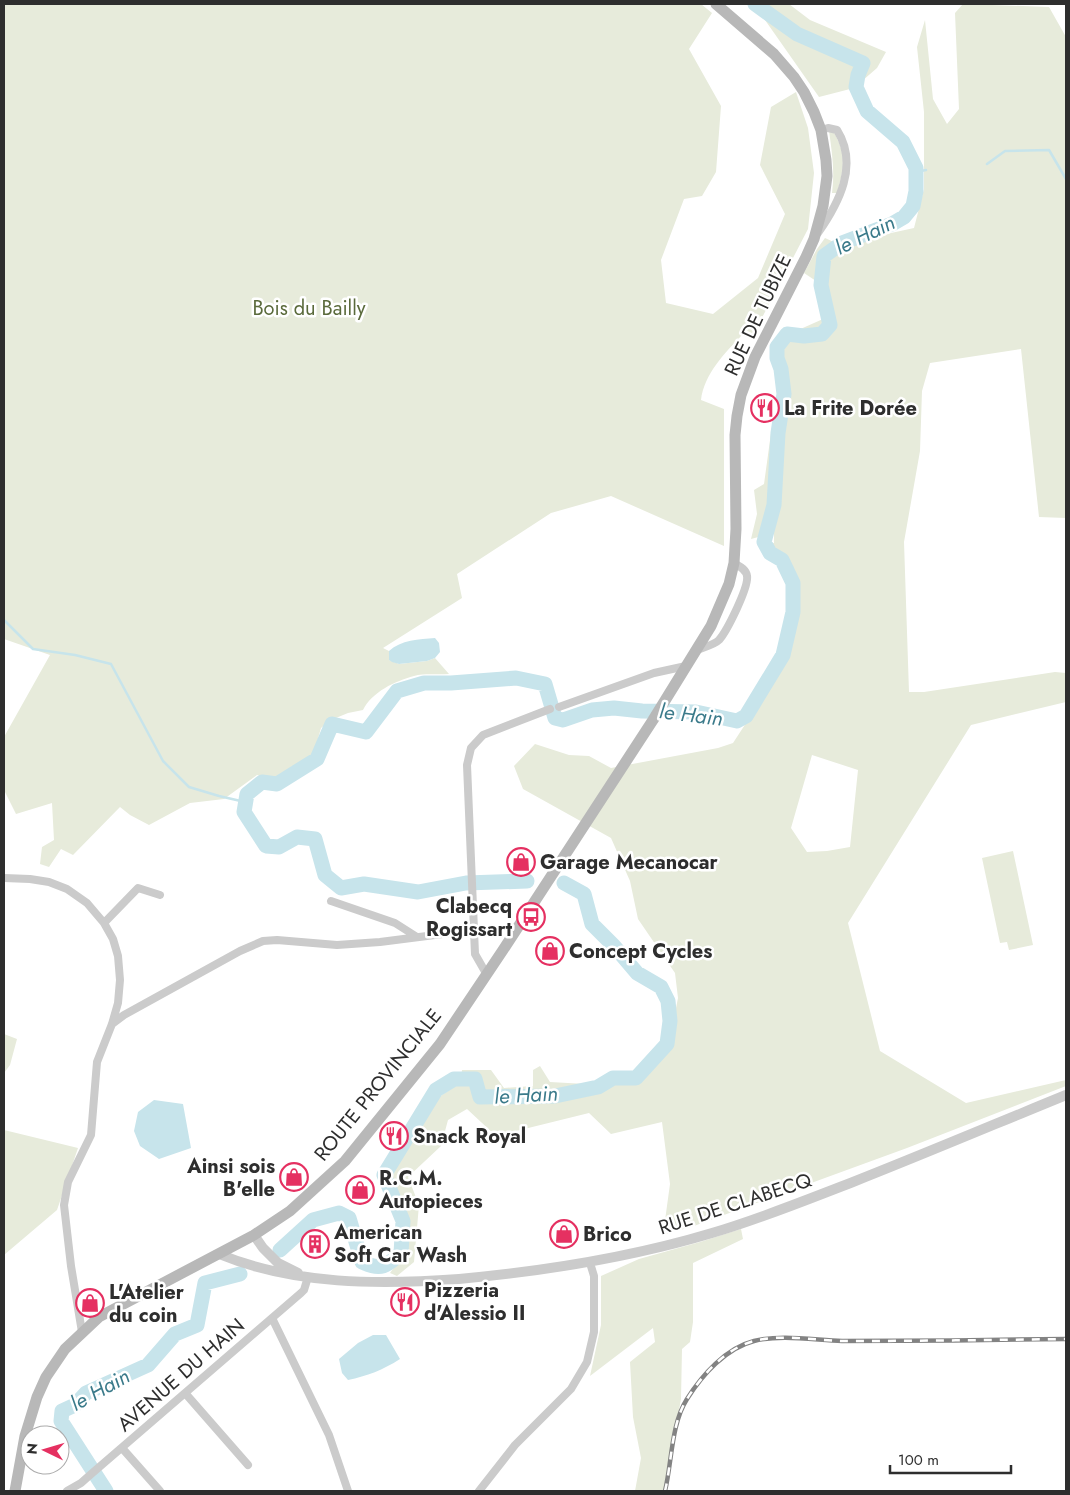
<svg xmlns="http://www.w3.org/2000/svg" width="1070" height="1495" viewBox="0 0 1070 1495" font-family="Jost,sans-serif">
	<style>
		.green { fill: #e7ebdb; fill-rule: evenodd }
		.water { fill: #c7e4eb }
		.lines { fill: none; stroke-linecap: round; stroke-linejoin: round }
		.stream { stroke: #c7e4eb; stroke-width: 2.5 }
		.river { stroke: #c7e4eb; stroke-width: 15 }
		.minor { stroke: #cbcbcb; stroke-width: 8 }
		.tertiary { stroke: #cbcbcb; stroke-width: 10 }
		.secondary { stroke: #b8b8b8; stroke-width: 11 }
		.rail-casing { stroke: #838383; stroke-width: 4.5 }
		.rail { stroke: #fff; stroke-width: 2.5; stroke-dasharray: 8; stroke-linecap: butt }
		.labels { text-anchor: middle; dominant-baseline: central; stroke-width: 5; stroke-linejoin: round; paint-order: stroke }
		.park-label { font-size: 20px; fill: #5a6a3b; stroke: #fff }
		.street-label { font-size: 20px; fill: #2e2e2e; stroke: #fff }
		.poi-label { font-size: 20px; font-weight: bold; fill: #2e2e2e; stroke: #fff; text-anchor: start }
		.water-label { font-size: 21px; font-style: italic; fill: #3a7a8a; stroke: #fff }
	</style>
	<rect width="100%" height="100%" fill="#fff"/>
	<path class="green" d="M 4,4 L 701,4 L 712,13 L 689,49 L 721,106 L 716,172 L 702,196 L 684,199 L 661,260 L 666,303 L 713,314 L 758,278 L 785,214 L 760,165 L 771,107 L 796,92 L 808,128 L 814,173 L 808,229 L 751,339 L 742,335 C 725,353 704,374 701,400 L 724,409 L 724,546 L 611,496 L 551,513 L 457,574 L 462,598 L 383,648 L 389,651 L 389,660 L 399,664 L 427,661 L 435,658 L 449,674 C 438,675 424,673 414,676 C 395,681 372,692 363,710 L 348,713 L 331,720 L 321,728 L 315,749 L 309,759 L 291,767 L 278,778 L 267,778 L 257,775 L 224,799 L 190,803 L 149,825 L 130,815 L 120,807 L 73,855 L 61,849 L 49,867 L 40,864 L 42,847 L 54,840 L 52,803 L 16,814 L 4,790 L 4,737 L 50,655 L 4,639 Z
		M 746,4 L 789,4 L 810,20 L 886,52 L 877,68 L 854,88 L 819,97 L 760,13 Z
		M 963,4 L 991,4 L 992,5 L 1049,7 L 1066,37 L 1066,518 L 1039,517 L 1021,349 L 930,363 L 922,391 L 920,451 L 904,542 L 909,692 L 924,692 L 1055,672 L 1066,673 L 1066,702 L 971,725 L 848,923 L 880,1051 L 966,1103 L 1066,1080 L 1066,1086 L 907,1148 L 694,1226 L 663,1235 L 670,1184 L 662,1122 L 611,1134 L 589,1113 L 496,1136 L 467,1109 L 448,1120 L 441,1146 L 408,1177 L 419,1205 L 414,1262 L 397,1276 L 390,1273 L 404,1254 L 406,1222 L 385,1182 L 398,1151 L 439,1097 L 460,1083 L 462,1070 L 491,1070 L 504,1088 L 533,1086 L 533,1070 L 540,1066 L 550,1082 L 586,1084 L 600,1092 L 608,1084 L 632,1082 L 647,1074 L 667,1053 L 678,998 L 675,973 L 638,919 L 630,881 L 611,838 L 523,789 L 514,766 L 535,744 L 569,755 L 589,756 L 611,768 L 718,748 L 733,743 L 776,677 L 798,589 L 784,553 L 762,544 L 774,543 L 774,533 L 751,539 L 757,514 L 754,490 L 764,484 L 771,433 L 779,400 L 779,381 L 773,358 L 787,335 L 823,319 L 816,281 L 804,273 L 817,249 L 825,238 L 836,243 L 847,236 L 859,240 L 914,228 L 924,189 L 924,112 L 917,47 L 925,20 L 933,99 L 947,124 L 959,109 L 955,13 ZM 812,755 L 858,770 L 850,847 L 827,851 L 807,852 L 791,828 Z
		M 829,131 L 833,131 C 847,154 844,169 837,193 L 832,193 C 835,172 832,152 829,131 Z
		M 1013,851 L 1033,945 L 1009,950 L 1007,942 L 1000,943 L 982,858 Z
		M 4,1034 L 17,1039 L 10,1065 L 4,1073 Z
		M 4,1130 L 78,1148 L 57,1210 L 4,1255 Z
		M 741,1229 L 743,1239 L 693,1263 L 693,1322 L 690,1342 L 682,1349 L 681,1399 L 665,1490 L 665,1491 L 635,1491 L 641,1458 L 633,1417 L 630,1362 L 655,1342 L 653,1328 L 590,1376 L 601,1325 L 601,1276 L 639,1259 L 700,1242 Z"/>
	<path class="water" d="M 435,638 L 439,643 L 440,652 L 435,658 L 427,661 L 399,664 L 392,662 L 389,660 L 389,651 C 401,640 419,639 435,638 Z
		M 154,1100 L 183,1104 L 191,1148 L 159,1159 L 140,1146 L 134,1131 L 138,1112 Z
		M 373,1335 L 386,1335 L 400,1359 C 383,1370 367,1376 348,1380 L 342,1373 L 339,1359 L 358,1343 Z"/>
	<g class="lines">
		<path class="stream" d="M 987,164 L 1005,151 L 1049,150 L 1066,179
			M 916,172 L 926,170
			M 4,620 L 33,649 L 75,655 L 111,664 L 163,761 L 189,787 L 219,796 L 245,802"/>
		<path class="river" d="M 527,881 L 466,883 L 418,892 L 364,884 L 341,888 L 325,875 L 315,839 L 297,837 L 279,847 L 266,846 L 244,812 L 247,794 L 262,782 L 277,784 L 317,759 L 332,724 L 366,732 L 397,691 L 424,683 L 451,683 L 516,678 L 545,684 L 555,718 L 563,720 L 592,710 L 614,708 L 642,711 L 696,712 L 737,721 L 746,716 L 783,655 L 793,612 L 793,583 L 782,560 L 770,553 L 764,542 L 774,505 L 778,433 L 784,394 L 781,369 L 777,358 L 777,347 L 787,334 L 804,336 L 822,334 L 830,325 L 821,285 L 824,256 L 842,243 L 892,224 L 904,217 L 913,206 L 916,191 L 916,168 L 903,142 L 867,111 L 856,87 L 858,75 L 863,63 L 797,34 L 755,4
			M 280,1250 L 313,1220 L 339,1213 L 349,1218 L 362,1262 C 381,1271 387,1266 401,1253 L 403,1221 L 384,1175 L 436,1090 L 454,1079 L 475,1079 L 480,1097 L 555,1096 L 598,1087 L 613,1078 L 636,1078 L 667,1044 L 670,1021 L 668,1001 L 661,987 L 637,973 L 614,946 L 592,924 L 584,894 L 564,883
			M 106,1491 L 61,1421 L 62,1411 L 75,1405 L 86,1393 L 148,1365 L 175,1334 L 197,1325 L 205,1283 L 240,1274"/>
		<path class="minor" d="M 818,233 C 839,203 859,165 837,130 L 828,128 L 821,130
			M 697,650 C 704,647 714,645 719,640 C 727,631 749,587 747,576 C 746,569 739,566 734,563
			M 559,707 L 654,673 L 686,666
			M 4,878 L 30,879 L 49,882 L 67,889 L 87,903 L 104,923 L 113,939 L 118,956 L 120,980 L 118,1003 L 112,1024 L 97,1062 L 91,1135 L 68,1182 L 64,1205 L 71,1266 L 82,1332
			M 331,901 L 395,923 L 417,937
			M 104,923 L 138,888 L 160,895
			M 487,975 L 475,954 L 467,765 L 471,748 L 483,735 L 550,709
			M 112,1024 L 124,1015 L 240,951 L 263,941 L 277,940 L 337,945 L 380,942 L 474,930
			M 272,1318 L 329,1435 L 348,1491
			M 185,1393 L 248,1465
			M 122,1448 L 160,1491
			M 67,1491 L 81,1483 L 90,1475 L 301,1293 L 304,1290 L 308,1277
			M 479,1491 L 515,1445 L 571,1389 L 587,1362 L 594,1332 L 594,1276 L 590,1263"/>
		<path class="tertiary" d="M 254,1235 L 263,1248 L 278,1263 L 298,1273
			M 219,1254 C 294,1285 380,1285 459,1279 C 545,1271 629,1258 712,1233 C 760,1219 806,1200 853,1182 C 924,1154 995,1124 1066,1095"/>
		<path class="secondary" d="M 15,1491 L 25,1436 L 37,1397 L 46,1377 L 65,1349 L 99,1317 L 254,1235 L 290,1211 L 345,1161 L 440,1044 L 503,950 L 653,720 L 711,626 L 729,584 L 734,563 L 736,529 L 735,435 L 737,416 L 741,395 L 755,357 L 806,257 L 814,239 L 823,206 L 827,176 L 826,160 L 821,130 L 814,112 L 804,92 L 794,77 L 774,54 L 716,4"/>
		<defs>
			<path id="rail" d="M 665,1491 C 672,1462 671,1424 687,1399 C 702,1375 726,1348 754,1341 C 781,1334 814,1340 842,1341 C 917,1341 991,1340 1066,1339"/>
		</defs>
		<use href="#rail" class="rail-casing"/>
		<use href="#rail" class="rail"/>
	</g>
	<defs>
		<symbol id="restaurant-ring" viewBox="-11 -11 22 22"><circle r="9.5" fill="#fff" stroke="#e53061" stroke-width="1.5"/><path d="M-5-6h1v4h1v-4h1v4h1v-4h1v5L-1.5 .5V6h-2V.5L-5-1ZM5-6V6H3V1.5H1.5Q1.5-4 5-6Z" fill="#e53061"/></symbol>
		<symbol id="shop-ring" viewBox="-11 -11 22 22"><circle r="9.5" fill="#fff" stroke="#e53061" stroke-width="1.5"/><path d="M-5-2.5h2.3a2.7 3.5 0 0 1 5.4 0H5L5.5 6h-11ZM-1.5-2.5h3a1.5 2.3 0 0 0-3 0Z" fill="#e53061"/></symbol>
		<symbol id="bus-ring" viewBox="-11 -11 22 22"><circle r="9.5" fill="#fff" stroke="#e53061" stroke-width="1.5"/><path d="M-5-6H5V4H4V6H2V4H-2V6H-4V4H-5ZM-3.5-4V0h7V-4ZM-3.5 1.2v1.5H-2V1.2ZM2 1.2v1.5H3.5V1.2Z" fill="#e53061"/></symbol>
		<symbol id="building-ring" viewBox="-11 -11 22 22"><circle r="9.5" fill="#fff" stroke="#e53061" stroke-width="1.5"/><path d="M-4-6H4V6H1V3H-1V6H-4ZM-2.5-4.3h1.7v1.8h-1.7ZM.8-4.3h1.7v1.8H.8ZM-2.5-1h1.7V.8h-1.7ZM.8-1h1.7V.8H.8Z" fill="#e53061"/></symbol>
	</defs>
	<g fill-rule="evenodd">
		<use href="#restaurant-ring" x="749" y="392" width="32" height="32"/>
		<use href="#shop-ring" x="505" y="846" width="32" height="32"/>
		<use href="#bus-ring" x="515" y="901" width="32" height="32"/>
		<use href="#shop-ring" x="534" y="935" width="32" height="32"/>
		<use href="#restaurant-ring" x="378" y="1120" width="32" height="32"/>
		<use href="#shop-ring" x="278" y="1161" width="32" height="32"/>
		<use href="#shop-ring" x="344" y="1174" width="32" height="32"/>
		<use href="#shop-ring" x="548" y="1218" width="32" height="32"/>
		<use href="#building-ring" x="299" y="1228" width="32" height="32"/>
		<use href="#restaurant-ring" x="389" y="1286" width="32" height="32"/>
		<use href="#shop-ring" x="74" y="1287" width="32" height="32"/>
	</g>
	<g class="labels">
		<g class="park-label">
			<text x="309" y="308">Bois du Bailly</text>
		</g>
		<g class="street-label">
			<text transform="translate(758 315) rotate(-65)">RUE DE TUBIZE</text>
			<text transform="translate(378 1085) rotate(-51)">ROUTE PROVINCIALE</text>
			<text transform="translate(735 1204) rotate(-18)">RUE DE CLABECQ</text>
			<text transform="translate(181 1375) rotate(-41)">AVENUE DU HAIN</text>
		</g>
		<g class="poi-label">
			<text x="784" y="408">La Frite Dorée</text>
			<text x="540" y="862">Garage Mecanocar</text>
			<text x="512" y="906" text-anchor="end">Clabecq<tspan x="512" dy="23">Rogissart</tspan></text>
			<text x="569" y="951">Concept Cycles</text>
			<text x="413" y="1136">Snack Royal</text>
			<text x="275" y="1166" text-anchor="end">Ainsi sois<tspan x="275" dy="23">B'elle</tspan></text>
			<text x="379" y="1178">R.C.M.<tspan x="379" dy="23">Autopieces</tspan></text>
			<text x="334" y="1232">American<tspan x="334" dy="23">Soft Car Wash</tspan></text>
			<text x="583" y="1234">Brico</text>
			<text x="424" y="1290">Pizzeria<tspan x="424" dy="23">d'Alessio II</tspan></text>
			<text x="109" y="1292">L'Atelier<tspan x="109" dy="23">du coin</tspan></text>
		</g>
		<g class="water-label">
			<text transform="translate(865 235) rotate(-26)">le Hain</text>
			<text transform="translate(691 715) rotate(7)">le Hain</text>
			<text transform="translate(526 1095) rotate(-3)">le Hain</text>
			<text transform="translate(100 1390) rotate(-29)">le Hain</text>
		</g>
	</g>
	<rect width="1070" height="1495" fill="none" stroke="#2e2e2e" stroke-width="10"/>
	<g transform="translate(45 1450) rotate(275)"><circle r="24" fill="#ffffff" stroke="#ababab"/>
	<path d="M0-4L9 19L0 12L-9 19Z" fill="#e53061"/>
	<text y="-8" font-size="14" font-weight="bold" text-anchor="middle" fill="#2e2e2e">N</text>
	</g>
	<path d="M890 1465v8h121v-8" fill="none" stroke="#2e2e2e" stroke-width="2.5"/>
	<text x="898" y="1465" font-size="15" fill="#2e2e2e" stroke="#ffffff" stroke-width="4" paint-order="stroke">100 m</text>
</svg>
